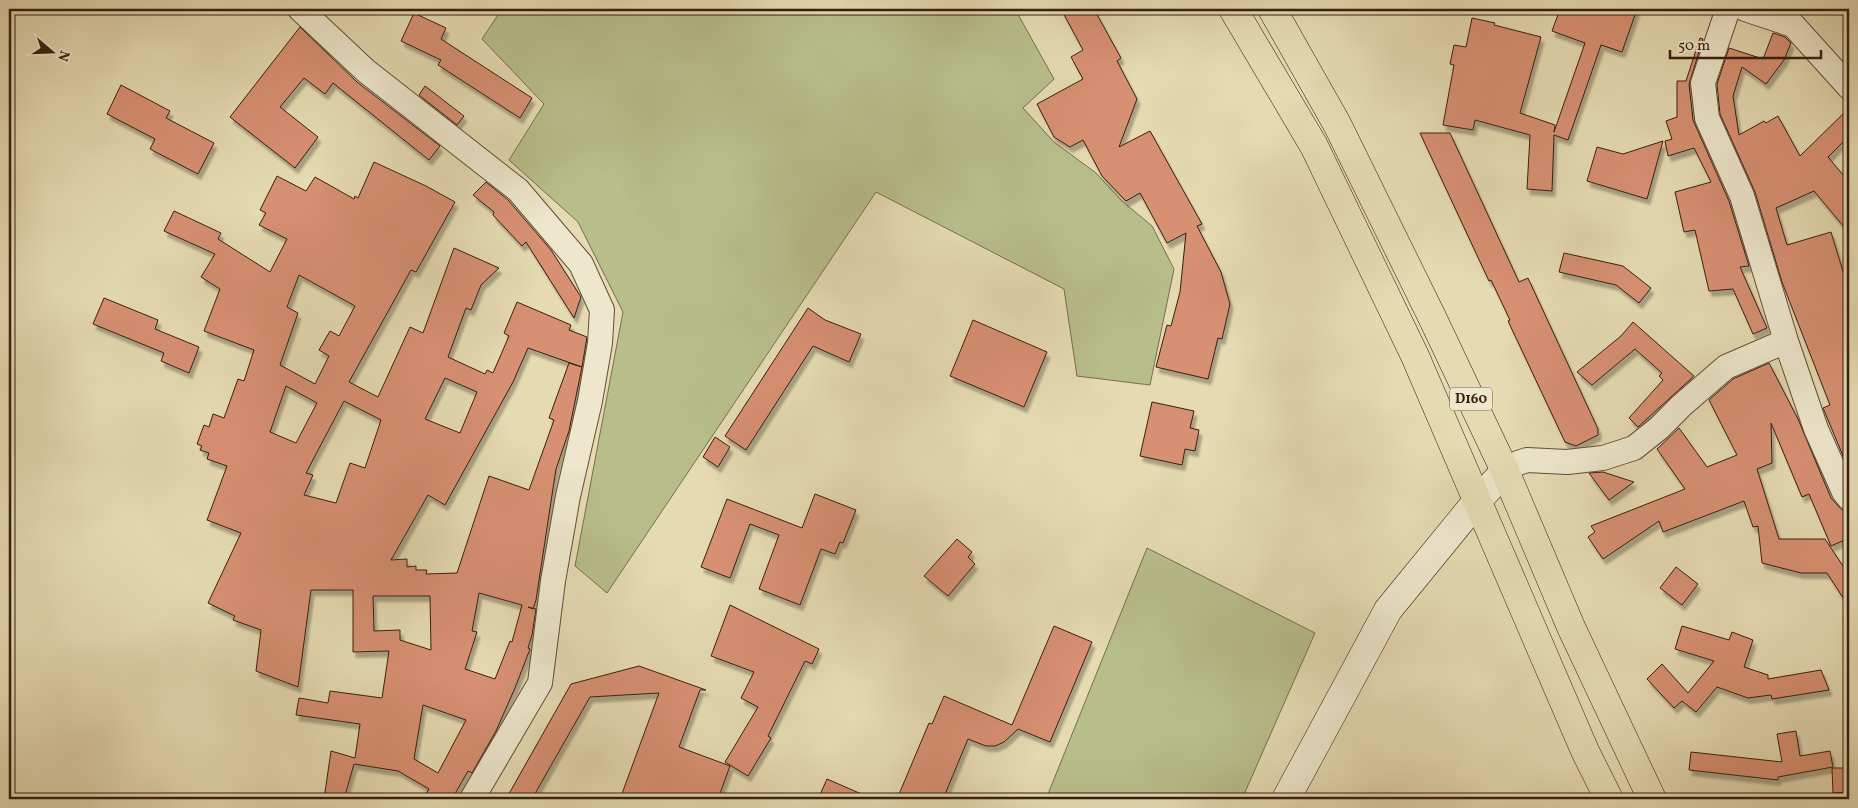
<svg xmlns="http://www.w3.org/2000/svg" width="1858" height="808" viewBox="0 0 1858 808" font-family="Vollkorn,serif">
	<style>
		.green { fill: #b7be8a; stroke: #776e4e }
		.building { fill: #d79072; stroke: #371e11; fill-rule: evenodd; filter: url(#shadow) }
		.lines { fill: none; stroke-linecap: round; stroke-linejoin: round }
		.minor-casing { stroke: #624d39; stroke-width: 26 }
		.secondary-casing { stroke: #371e11; stroke-width: 29 }
		.primary-casing { stroke: #371e11; stroke-width: 29 }
		.minor { stroke: #eee7cd; stroke-width: 24 }
		.secondary { stroke: #eee7cd; stroke-width: 28 }
		.primary { stroke: #e5dab2; stroke-width: 28 }
		.labels { text-anchor: middle; dominant-baseline: central; stroke-width: 4.5; stroke-linejoin: round; paint-order: stroke }
		.shield { fill: #eee7cd; stroke: #6e5a49; stroke-width: 1 }
		.shield-label { font-size: 14px; font-weight: bold; fill: #371e11 }
	</style>
	<defs>
		<filter id="shadow"><feDropShadow dx="3" dy="5.5" stdDeviation="1" flood-color="#0004"/></filter>
	</defs>
	<rect width="100%" height="100%" fill="#e5dab2"/>
	<filter id="stains"><feTurbulence type="fractalNoise" baseFrequency=".004" numOctaves="4"/><feColorMatrix values="0 0 0 0 .2 0 0 0 0 .09 0 0 0 0 .02 0 0 0 .5 -.17"/></filter>
	<radialGradient id="worn" r=".72"><stop offset=".6" stop-color="#630" stop-opacity="0"/><stop offset="1" stop-color="#630" stop-opacity=".3"/></radialGradient>
	<path class="green" d="M 502,9 L 1015,9 L 1054,79 L 1023,108 L 1054,142 L 1096,173 L 1122,201 L 1152,226 L 1174,269 L 1150,385 L 1077,376 L 1064,289 L 876,192 L 607,593 L 575,566 L 623,312 L 578,222 L 509,160 L 544,104 L 482,39 Z
		M 1147,548 L 1315,633 L 1242,799 L 1046,799 Z"/>
	<path class="building" d="M 1061,9 L 1094,9 L 1121,58 L 1117,61 L 1137,99 L 1119,147 L 1150,131 L 1202,224 L 1197,226 L 1221,272 L 1230,304 L 1222,339 L 1218,338 L 1208,379 L 1156,367 L 1167,325 L 1171,326 L 1180,292 L 1186,233 L 1167,243 L 1140,193 L 1126,201 L 1102,176 L 1083,140 L 1070,147 L 1054,137 L 1037,104 L 1083,79 L 1071,57 L 1083,50 Z
		M 1560,9 L 1637,9 L 1622,52 L 1601,45 L 1568,140 L 1554,135 L 1552,191 L 1527,189 L 1530,135 L 1475,120 L 1473,130 L 1443,125 L 1454,65 L 1450,64 L 1454,45 L 1466,47 L 1472,18 L 1495,23 L 1494,25 L 1541,37 L 1520,113 L 1555,125 L 1554,132 L 1585,43 L 1552,31 Z
		M 414,13 L 446,28 L 441,39 L 532,98 L 520,118 L 438,65 L 441,60 L 401,41 Z
		M 300,27 L 357,82 L 440,146 L 429,160 L 333,83 L 325,94 L 304,78 L 280,107 L 318,137 L 295,168 L 230,117 Z
		M 1773,33 L 1785,37 L 1791,43 L 1784,60 L 1766,84 L 1742,67 L 1733,96 L 1739,135 L 1764,121 L 1766,123 L 1778,116 L 1800,156 L 1849,108 L 1849,136 L 1828,157 L 1849,182 L 1849,233 L 1814,191 L 1776,208 L 1787,245 L 1831,232 L 1845,278 L 1849,277 L 1849,470 L 1823,408 L 1830,405 L 1782,282 L 1755,192 L 1720,114 L 1717,84 L 1729,48 L 1763,59 Z
		M 1700,38 L 1703,39 L 1689,84 L 1693,120 L 1729,201 L 1749,266 L 1740,267 L 1767,328 L 1753,334 L 1733,289 L 1709,291 L 1695,230 L 1684,232 L 1675,192 L 1711,182 L 1694,148 L 1668,156 L 1665,141 L 1672,139 L 1666,121 L 1677,117 L 1677,81 L 1686,81 Z
		M 121,85 L 170,111 L 166,118 L 214,143 L 198,174 L 150,149 L 155,139 L 107,114 Z
		M 425,86 L 464,116 L 457,125 L 419,95 Z
		M 1420,133 L 1450,133 L 1519,282 L 1528,278 L 1598,429 L 1598,435 L 1576,446 L 1565,442 L 1508,321 L 1510,320 L 1491,280 L 1489,281 Z
		M 1663,141 L 1647,199 L 1587,181 L 1597,147 L 1623,154 Z
		M 374,162 L 426,186 L 455,202 L 416,272 L 411,270 L 349,382 L 378,397 L 410,327 L 423,333 L 454,248 L 499,268 L 481,285 L 471,310 L 466,308 L 448,357 L 485,374 L 487,370 L 493,373 L 509,336 L 504,333 L 517,302 L 571,325 L 569,330 L 587,337 L 582,367 L 528,348 L 513,382 L 445,505 L 428,495 L 391,560 L 407,559 L 407,567 L 416,566 L 416,570 L 427,570 L 426,574 L 457,573 L 489,476 L 529,490 L 554,420 L 549,418 L 569,363 L 582,367 L 569,431 L 556,469 L 536,600 L 533,609 L 528,607 L 536,609 L 532,635 L 528,648 L 530,649 L 515,688 L 496,731 L 472,773 L 468,771 L 452,799 L 423,799 L 429,789 L 398,771 L 354,764 L 344,799 L 324,799 L 331,751 L 355,758 L 360,724 L 296,715 L 299,698 L 328,703 L 330,691 L 382,698 L 389,651 L 353,652 L 353,590 L 311,590 L 298,687 L 256,671 L 261,630 L 233,620 L 235,616 L 208,603 L 241,533 L 207,520 L 227,466 L 207,459 L 209,453 L 200,450 L 202,446 L 197,444 L 204,425 L 209,427 L 213,414 L 224,418 L 238,379 L 244,381 L 254,350 L 204,331 L 220,289 L 201,277 L 215,254 L 164,231 L 174,211 L 221,233 L 218,239 L 270,272 L 287,239 L 259,225 L 266,213 L 260,210 L 277,176 L 306,191 L 315,177 L 354,199 L 355,196 L 358,198 ZM 299,275 L 355,306 L 339,336 L 330,331 L 319,350 L 329,356 L 315,384 L 280,365 L 298,313 L 287,307 ZM 445,378 L 477,392 L 460,433 L 425,419 ZM 286,386 L 317,403 L 296,443 L 270,432 ZM 344,401 L 381,420 L 365,468 L 350,463 L 336,503 L 304,495 L 313,475 L 306,473 ZM 479,593 L 522,605 L 512,642 L 510,641 L 495,679 L 465,669 L 477,632 L 472,631 ZM 373,596 L 430,596 L 431,650 L 400,640 L 400,630 L 374,631 ZM 423,705 L 466,720 L 438,773 L 414,759 Z
		M 486,182 L 508,200 L 551,250 L 581,297 L 574,318 L 526,242 L 522,246 L 493,215 L 494,212 L 473,195 Z
		M 1564,253 L 1623,266 L 1651,288 L 1639,303 L 1616,285 L 1559,272 Z
		M 104,298 L 158,320 L 155,329 L 199,347 L 189,373 L 161,361 L 164,353 L 93,324 Z
		M 808,308 L 825,320 L 861,334 L 849,362 L 813,346 L 746,450 L 725,436 Z
		M 973,320 L 1047,352 L 1024,407 L 950,376 Z
		M 1633,322 L 1694,376 L 1638,427 L 1629,418 L 1663,380 L 1659,376 L 1662,373 L 1635,349 L 1592,385 L 1577,372 L 1621,336 Z
		M 1769,363 L 1798,419 L 1831,498 L 1839,507 L 1844,511 L 1849,511 L 1849,538 L 1831,546 L 1809,494 L 1802,497 L 1771,423 L 1772,463 L 1757,469 L 1779,539 L 1825,539 L 1849,575 L 1849,607 L 1827,573 L 1801,573 L 1762,563 L 1758,526 L 1753,527 L 1744,501 L 1663,532 L 1659,521 L 1603,559 L 1588,537 L 1595,532 L 1591,526 L 1685,489 L 1657,449 L 1679,428 L 1707,467 L 1737,455 L 1709,400 L 1733,379 Z
		M 1152,402 L 1194,411 L 1190,428 L 1199,430 L 1195,451 L 1185,449 L 1182,465 L 1140,456 Z
		M 715,437 L 730,447 L 718,467 L 703,457 Z
		M 1603,472 L 1634,482 L 1609,500 L 1589,473 Z
		M 815,494 L 856,510 L 843,543 L 840,542 L 835,554 L 821,549 L 800,605 L 759,589 L 779,535 L 750,524 L 730,578 L 701,567 L 727,499 L 802,528 Z
		M 957,539 L 972,552 L 968,557 L 975,564 L 948,596 L 924,576 Z
		M 1676,567 L 1698,584 L 1682,605 L 1660,588 Z
		M 730,605 L 819,649 L 812,664 L 805,661 L 768,736 L 771,738 L 748,776 L 725,762 L 758,707 L 741,698 L 754,672 L 711,656 Z
		M 1054,626 L 1092,642 L 1050,742 L 1018,729 L 1004,742 L 995,746 L 986,746 L 968,739 L 943,799 L 897,799 L 929,723 L 932,724 L 944,696 L 1012,725 Z
		M 1682,626 L 1729,640 L 1732,632 L 1753,640 L 1744,667 L 1768,675 L 1768,679 L 1821,670 L 1829,690 L 1772,699 L 1771,695 L 1748,698 L 1717,687 L 1696,712 L 1682,701 L 1674,708 L 1647,679 L 1662,664 L 1688,693 L 1714,661 L 1675,649 Z
		M 639,666 L 706,690 L 700,690 L 679,747 L 730,766 L 718,799 L 620,799 L 659,693 L 590,697 L 532,799 L 506,799 L 571,684 Z
		M 1796,731 L 1800,756 L 1830,751 L 1833,767 L 1778,777 L 1778,780 L 1689,770 L 1691,752 L 1782,762 L 1777,734 Z
		M 1832,768 L 1849,768 L 1849,792 L 1833,793 Z
		M 827,779 L 873,799 L 818,799 Z"/>
	<g class="lines">
		<defs>
			<path id="minor" d="M 300,9 L 366,71 L 518,190 L 581,264 L 602,310 L 600,343 L 590,401 L 568,496 L 553,581 L 540,683 L 472,799
				M 1728,9 L 1703,83 L 1707,118 L 1742,196 L 1786,341 L 1816,429 L 1844,492 L 1849,498
				M 1745,9 L 1793,25 L 1849,87
				M 1505,471 L 1518,463 L 1527,460 L 1567,462 L 1603,458 L 1634,448 L 1659,428 L 1682,405 L 1726,367 L 1786,341"/>
			<path id="secondary" d="M 1286,799 L 1388,610 L 1477,501 L 1505,471"/>
			<path id="primary" d="M 1233,9 L 1314,146 L 1415,356 L 1585,751 L 1609,799
				M 1272,9 L 1337,124 L 1432,317 L 1505,471 L 1571,627 L 1652,799"/>
		</defs>
		<use href="#minor" class="minor-casing"/>
		<use href="#secondary" class="secondary-casing"/>
		<use href="#primary" class="primary-casing"/>
		<use href="#minor" class="minor"/>
		<use href="#secondary" class="secondary"/>
		<use href="#primary" class="primary"/>
	</g>
	<g class="labels">
		<rect class="shield" x="1450" y="387.5" width="42" height="23" rx="4"/>
		<g class="shield-label">
			<text x="1471" y="399">D160</text>
		</g>
	</g>
	<rect width="1858" height="808" fill="none" stroke="#e5dab2" stroke-width="30"/>
	<rect x="10" y="10" width="1838" height="788" fill="none" stroke="#371e11" stroke-width="2.5"/>
	<rect x="15" y="15" width="1828" height="778" fill="none" stroke="#371e11"/>
	<g transform="translate(52 52) rotate(109)" stroke="#eee7cd" stroke-width="4" paint-order="stroke">
	<path d="M0-4L9 19L0 12L-9 19Z" fill="#371e11"/>
	<text y="-8" font-size="14" font-weight="bold" text-anchor="middle" fill="#371e11">N</text>
	</g>
	<path d="M1670 50v8h151v-8" fill="none" stroke="#371e11" stroke-width="2.5"/>
	<text x="1678" y="50" font-size="15" fill="#371e11" stroke="#eee7cd" stroke-width="4" paint-order="stroke">50 m</text>
	<rect width="100%" height="100%" filter="url(#stains)"/>
	<rect width="100%" height="100%" fill="url(#worn)"/>
</svg>
